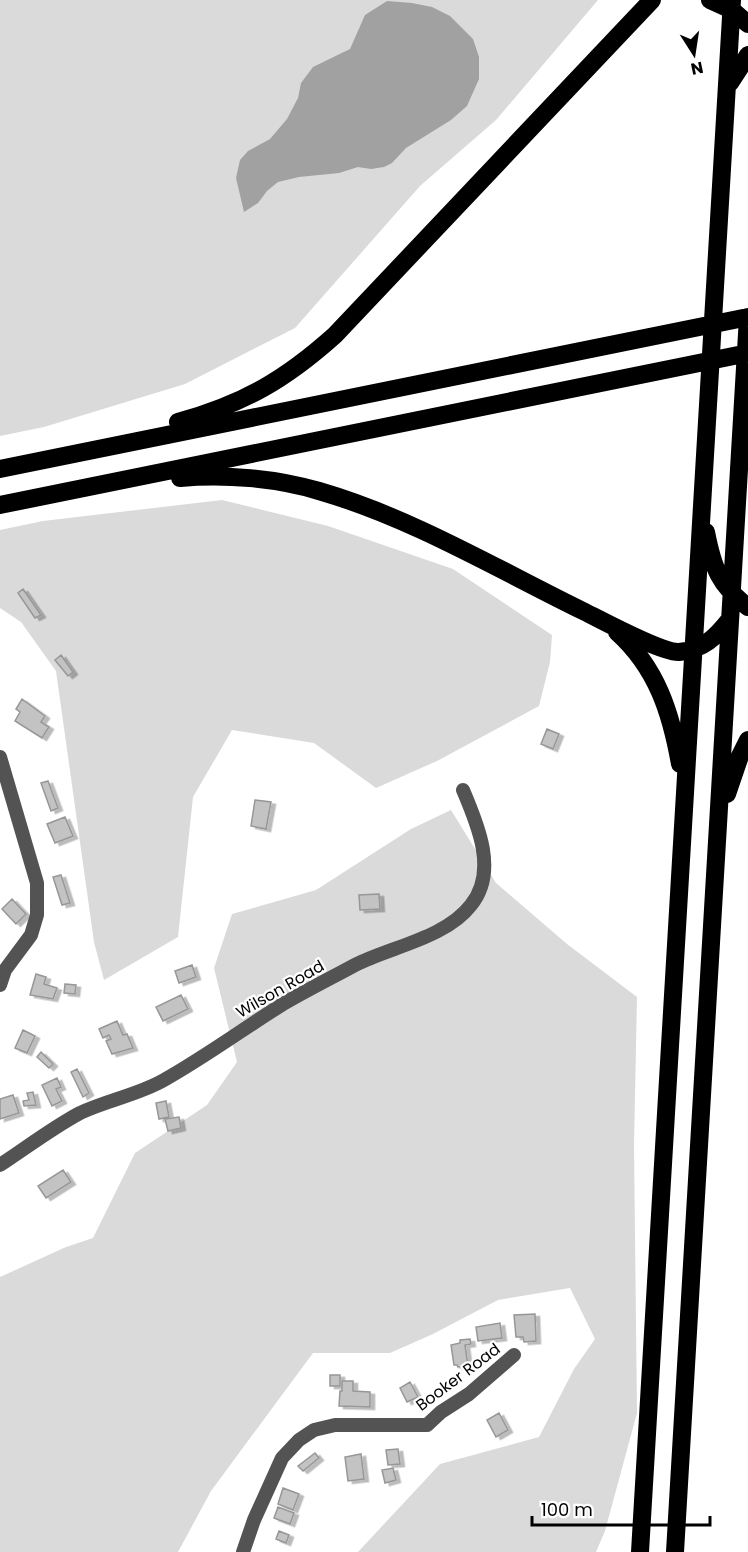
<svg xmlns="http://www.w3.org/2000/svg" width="748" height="1552" viewBox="0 0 748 1552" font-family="Poppins,sans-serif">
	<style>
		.green { fill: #dadada }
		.water { fill: #a1a1a1 }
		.building { fill: #c3c3c3; stroke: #979797; stroke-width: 1.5; filter: url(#shadow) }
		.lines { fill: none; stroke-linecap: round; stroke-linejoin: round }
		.minor { stroke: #535353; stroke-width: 14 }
		.highway { stroke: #000; stroke-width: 18 }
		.labels { text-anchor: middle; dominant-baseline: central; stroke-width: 4.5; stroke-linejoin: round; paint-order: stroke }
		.street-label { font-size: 16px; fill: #000; stroke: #fff }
	</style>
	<defs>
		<filter id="shadow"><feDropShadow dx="4.5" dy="2.5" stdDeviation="0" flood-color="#0004"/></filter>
	</defs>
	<rect width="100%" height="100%" fill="#fff"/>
	<path class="green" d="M 0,0 L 598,0 L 496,120 L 420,186 L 295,328 L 185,384 L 44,427 L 0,436 Z
		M 222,500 L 328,526 L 453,569 L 552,635 L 550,662 L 539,706 L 437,761 L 376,788 L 314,743 L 232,730 L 193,797 L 178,937 L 104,980 L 94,942 L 56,671 L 21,622 L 0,608 L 0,530 L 43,521 Z
		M 451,810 L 496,883 L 567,944 L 637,997 L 634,1145 L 637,1413 L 605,1531 L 596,1552 L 358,1552 L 440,1464 L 539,1437 L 574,1369 L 595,1339 L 570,1288 L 498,1300 L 433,1334 L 390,1353 L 313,1353 L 211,1491 L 178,1552 L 0,1552 L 0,1277 L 66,1247 L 93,1238 L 135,1153 L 207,1105 L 237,1062 L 214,968 L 232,914 L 316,890 L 411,829 Z"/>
	<path class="water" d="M 387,1 L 412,3 L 432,7 L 450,16 L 473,39 L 479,57 L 479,79 L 467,106 L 451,120 L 406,148 L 392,163 L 384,167 L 371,169 L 358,167 L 339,173 L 299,177 L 278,182 L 267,191 L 258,203 L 244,212 L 236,178 L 240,160 L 248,151 L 270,139 L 287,119 L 298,98 L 301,83 L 313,67 L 350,49 L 365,15 Z"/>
	<path class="building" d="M 23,589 L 41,615 L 35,618 L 18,593 Z
		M 61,655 L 73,672 L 68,676 L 55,660 Z
		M 22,699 L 45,716 L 41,722 L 49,727 L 42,738 L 15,721 L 20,712 L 16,709 Z
		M 547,729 L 559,734 L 553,749 L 541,744 Z
		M 48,781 L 58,808 L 51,811 L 41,783 Z
		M 255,800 L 271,802 L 266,829 L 251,826 Z
		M 65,817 L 73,836 L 55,843 L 47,824 Z
		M 61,875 L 70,903 L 62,905 L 53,877 Z
		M 379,894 L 380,909 L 360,910 L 359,895 Z
		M 12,899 L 26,914 L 16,924 L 2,909 Z
		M 192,965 L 196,977 L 179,983 L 175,971 Z
		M 36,974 L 46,977 L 44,984 L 57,988 L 53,999 L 30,995 Z
		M 65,984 L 76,985 L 75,994 L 64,993 Z
		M 181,995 L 188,1009 L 163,1021 L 156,1007 Z
		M 117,1021 L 123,1035 L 127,1034 L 133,1048 L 112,1054 L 106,1041 L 111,1039 L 109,1035 L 103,1038 L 99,1029 Z
		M 23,1030 L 35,1036 L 27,1053 L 15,1048 Z
		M 41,1052 L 53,1064 L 49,1068 L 37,1057 Z
		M 77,1069 L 89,1093 L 83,1097 L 71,1072 Z
		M 57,1078 L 61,1087 L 56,1089 L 62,1101 L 52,1106 L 42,1085 Z
		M 33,1092 L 36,1105 L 24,1106 L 23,1101 L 29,1100 L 27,1093 Z
		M 13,1095 L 19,1113 L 0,1119 L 0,1099 Z
		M 166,1101 L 169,1117 L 159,1119 L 156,1103 Z
		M 179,1117 L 181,1128 L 168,1131 L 165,1119 Z
		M 63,1170 L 71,1182 L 46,1198 L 38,1186 Z
		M 535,1314 L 536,1341 L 524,1342 L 523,1337 L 516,1337 L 514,1315 Z
		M 500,1323 L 502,1338 L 478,1341 L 476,1327 Z
		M 470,1339 L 471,1344 L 465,1345 L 468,1366 L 458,1367 L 457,1365 L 454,1365 L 451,1345 L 460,1343 L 460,1340 Z
		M 330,1375 L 340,1375 L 340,1386 L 330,1386 Z
		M 342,1381 L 353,1381 L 353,1391 L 370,1392 L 370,1407 L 339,1406 L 340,1391 L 342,1391 Z
		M 410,1382 L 418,1397 L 407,1402 L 400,1388 Z
		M 499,1413 L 508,1430 L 496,1437 L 487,1420 Z
		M 398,1449 L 400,1464 L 388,1465 L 386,1450 Z
		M 315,1453 L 319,1458 L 303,1471 L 298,1466 Z
		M 361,1454 L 364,1479 L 348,1481 L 345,1457 Z
		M 393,1468 L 396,1480 L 385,1483 L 382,1470 Z
		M 283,1488 L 299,1494 L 293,1510 L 278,1504 Z
		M 278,1507 L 294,1513 L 290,1524 L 274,1518 Z
		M 279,1531 L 289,1535 L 286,1543 L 276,1539 Z"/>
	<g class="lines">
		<path class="minor" d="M 0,757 L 37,883 L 37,915 L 31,935 L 5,970 L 0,985
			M 0,1165 C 26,1148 52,1128 80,1113 C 107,1100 138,1095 164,1080 C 205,1057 243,1029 283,1004 C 307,990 331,978 355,965 C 390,947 446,938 471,905 C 498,872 478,825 463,790
			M 243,1552 L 254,1520 L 282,1458 L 299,1440 L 314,1430 L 335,1425 L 427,1425 L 441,1412 L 469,1394 L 514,1355"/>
		<path class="highway" d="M 710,0 L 732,10 L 748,24
			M 730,83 L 748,55
			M 178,422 C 243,404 285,380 335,335 L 652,0
			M 0,469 L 748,317
			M 180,478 C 225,474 275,478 319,491 C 412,518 497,569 583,611 C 601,620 662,653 679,652 C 703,650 716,637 730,619
			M 0,505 L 748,353
			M 706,532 C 713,568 719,585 748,607
			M 617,632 C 657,668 671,713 680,764
			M 727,794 L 740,756 L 748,740
			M 640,1552 L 732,0
			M 675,1552 L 748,317"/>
	</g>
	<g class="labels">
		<g class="street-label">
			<text transform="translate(280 989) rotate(-30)">Wilson Road</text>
			<text transform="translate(458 1377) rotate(-37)">Booker Road</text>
		</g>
	</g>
	<g transform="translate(694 54) rotate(168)" stroke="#ffffff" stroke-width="4.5" paint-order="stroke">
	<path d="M0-4.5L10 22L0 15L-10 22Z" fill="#000000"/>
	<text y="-9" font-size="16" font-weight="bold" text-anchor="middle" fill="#000000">N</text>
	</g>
	<path d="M532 1516v9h178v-9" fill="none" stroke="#000000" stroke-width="3"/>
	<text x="541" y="1516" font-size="18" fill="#000000" stroke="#ffffff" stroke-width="4.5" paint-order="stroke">100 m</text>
</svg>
